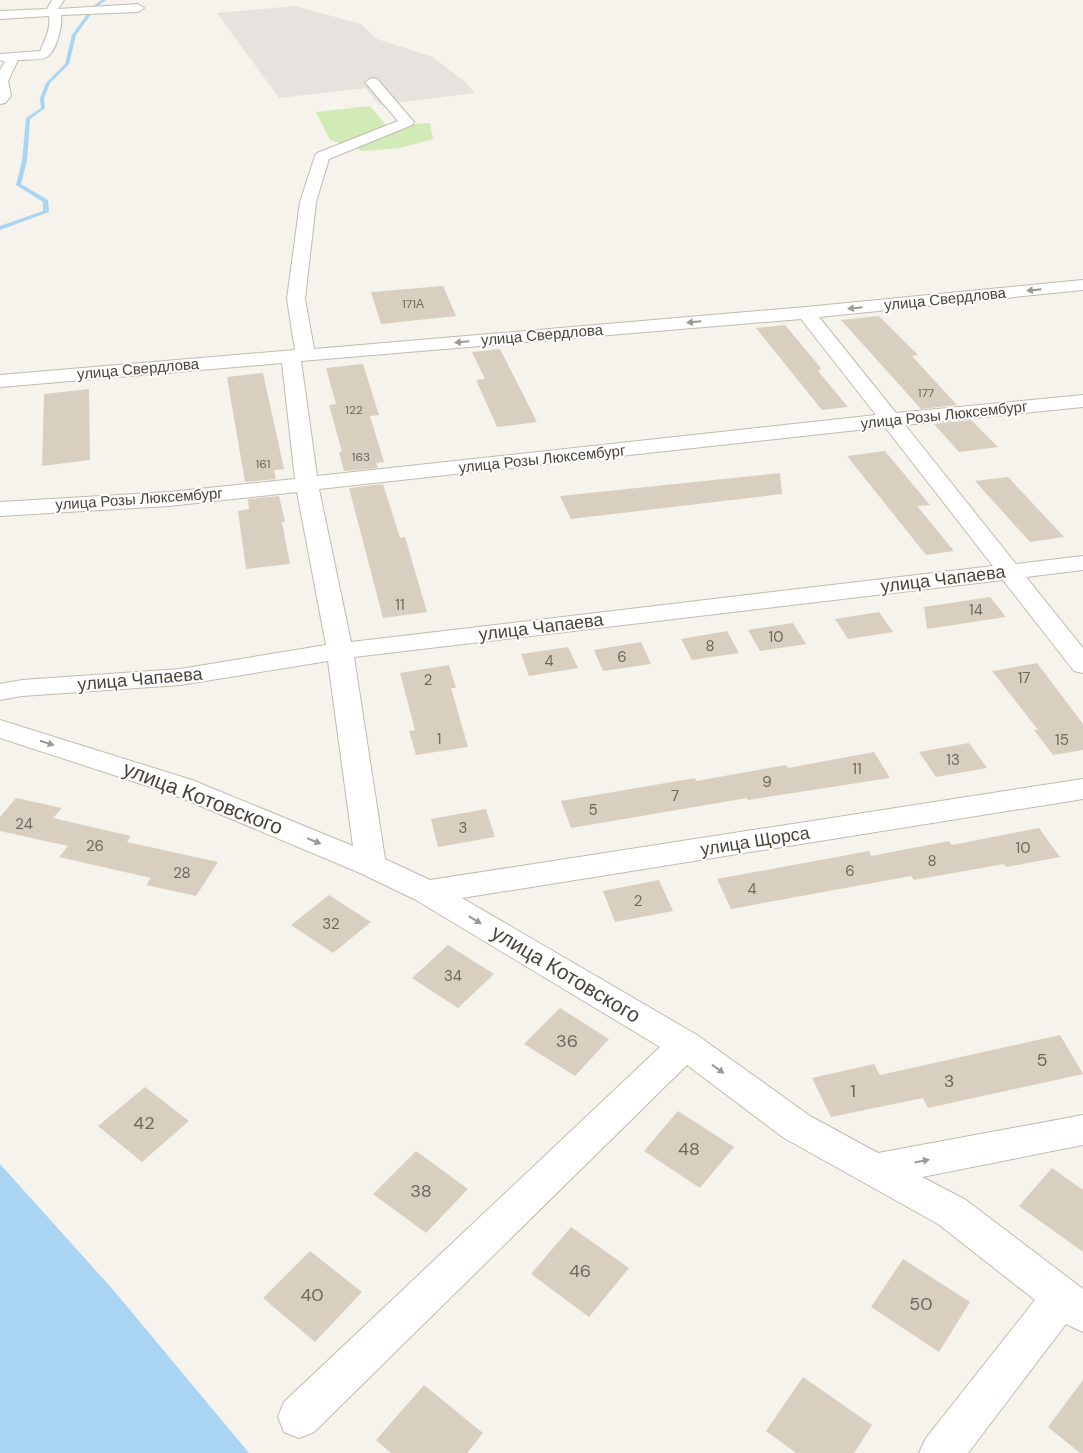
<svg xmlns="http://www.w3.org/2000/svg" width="1083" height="1453" viewBox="0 0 1083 1453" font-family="'DM Sans',sans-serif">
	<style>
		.industrial { fill: #e6e2dd }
		.green { fill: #d2eab5 }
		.water { fill: #a9d4f2 }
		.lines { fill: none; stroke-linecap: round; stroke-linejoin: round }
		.stream { fill: #a9d4f2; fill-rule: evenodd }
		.building { fill: #d8cfc1 }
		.minor-casing { stroke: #c2bbae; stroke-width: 2 }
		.minor { fill: #fff; fill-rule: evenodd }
		.oneway { fill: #9c9892 }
		.labels { text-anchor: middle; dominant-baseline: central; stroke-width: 4; stroke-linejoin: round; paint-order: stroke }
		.far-number-label { font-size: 12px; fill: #6e675b }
		.far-street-label { font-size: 15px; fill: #4b4439; stroke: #fff }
		.number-label { font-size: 15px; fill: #6e675b }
		.street-label { font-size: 18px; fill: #4b4439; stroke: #fff }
		.near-number-label { font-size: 18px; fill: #6e675b }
		.near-street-label { font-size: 21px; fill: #4b4439; stroke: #fff }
	</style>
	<rect width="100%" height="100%" fill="#f6f3ec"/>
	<path class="industrial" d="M 295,6 L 361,24 L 377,39 L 433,57 L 464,81 L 475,93 L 379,105 L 366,88 L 279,98 L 217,13 Z"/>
	<path class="green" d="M 370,106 L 387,126 L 430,123 L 433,139 L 400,148 L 363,151 L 330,140 L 316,112 Z"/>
	<path class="water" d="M 0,1164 L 115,1292 L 249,1453 L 0,1453 Z"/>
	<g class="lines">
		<path class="stream" d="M 102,0 L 106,0 L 95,8 L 93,8 L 93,6 Z
			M 88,13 L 91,14 L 76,35 L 69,64 L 50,83 L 44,98 L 45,108 L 30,119 L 27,161 L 21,184 L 48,200 L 49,212 L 0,230 L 0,226 L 43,211 L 43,202 L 16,185 L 22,161 L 26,118 L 41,108 L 40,98 L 46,83 L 65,64 L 72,35 Z"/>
	</g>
	<path class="building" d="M 443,286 L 456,316 L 381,324 L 371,292 Z
		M 879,316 L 918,355 L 912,356 L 957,405 L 921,409 L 841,320 Z
		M 785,325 L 821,368 L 818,371 L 848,407 L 822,410 L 756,328 Z
		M 500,349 L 537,422 L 497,427 L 476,380 L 485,379 L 472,352 Z
		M 363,364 L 379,415 L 370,416 L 384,462 L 376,463 L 378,468 L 344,471 L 339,452 L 342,452 L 329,405 L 336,404 L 326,368 Z
		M 263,373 L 284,469 L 274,470 L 276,479 L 245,482 L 227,377 Z
		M 89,389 L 90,460 L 42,466 L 44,394 Z
		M 971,420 L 998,447 L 959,452 L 934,424 Z
		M 885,451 L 930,505 L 917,506 L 954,551 L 926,555 L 847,456 Z
		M 780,473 L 782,494 L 571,519 L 560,496 Z
		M 1008,477 L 1064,537 L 1030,542 L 975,481 Z
		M 383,484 L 400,538 L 405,537 L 427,612 L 383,618 L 349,488 Z
		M 279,496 L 285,522 L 282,522 L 290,564 L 246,569 L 238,511 L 249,509 L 248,499 Z
		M 990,597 L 1006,617 L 927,629 L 924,607 Z
		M 879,612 L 893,632 L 848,639 L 835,619 Z
		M 793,623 L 806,644 L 760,651 L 748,630 Z
		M 727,631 L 739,653 L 692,660 L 681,639 Z
		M 641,642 L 651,664 L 603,671 L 594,650 Z
		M 568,647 L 578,668 L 529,676 L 521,654 Z
		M 1037,663 L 1083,724 L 1083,750 L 1053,755 L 1034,730 L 1038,730 L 992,671 Z
		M 449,665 L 456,688 L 451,688 L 468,747 L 416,755 L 409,731 L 415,730 L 400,673 Z
		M 969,743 L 987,768 L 936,777 L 919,752 Z
		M 874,752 L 890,778 L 748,800 L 747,798 L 571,828 L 561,801 L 695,778 L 696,781 L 786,765 L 788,768 Z
		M 16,798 L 62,808 L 53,818 L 131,836 L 127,842 L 218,862 L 196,896 L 146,885 L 151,878 L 59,857 L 68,846 L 0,831 L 0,817 Z
		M 486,809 L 495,837 L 438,847 L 431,819 Z
		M 1039,828 L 1060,857 L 1006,867 L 1004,864 L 914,880 L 911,876 L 731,909 L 717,879 L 869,851 L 871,856 L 949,841 L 952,845 Z
		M 659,880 L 673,911 L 615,922 L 603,891 Z
		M 329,895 L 371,922 L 333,953 L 291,925 Z
		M 448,945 L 494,974 L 458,1008 L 412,978 Z
		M 560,1008 L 609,1039 L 575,1076 L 524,1044 Z
		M 1060,1035 L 1083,1074 L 928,1108 L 923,1098 L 831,1117 L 812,1078 L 874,1064 L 880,1075 Z
		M 145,1087 L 189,1121 L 142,1162 L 98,1126 Z
		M 678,1111 L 734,1147 L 700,1188 L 644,1151 Z
		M 416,1151 L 468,1189 L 426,1233 L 373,1194 Z
		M 1052,1168 L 1083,1190 L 1083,1252 L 1019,1206 Z
		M 571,1227 L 629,1268 L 589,1317 L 531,1274 Z
		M 310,1251 L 362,1292 L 315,1342 L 263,1298 Z
		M 903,1259 L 970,1302 L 939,1352 L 871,1307 Z
		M 803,1377 L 872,1425 L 854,1453 L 796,1453 L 766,1431 Z
		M 1083,1380 L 1083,1453 L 1080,1453 L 1048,1427 Z
		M 424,1385 L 483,1433 L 467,1453 L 391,1453 L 376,1440 Z"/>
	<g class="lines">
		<defs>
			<path id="minor" d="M 52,0 L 64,0 L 58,9 L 138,4 L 144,8 L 138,12 L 61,15 C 63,25 56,52 47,57 C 40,61 26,59 18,60 L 8,81 L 11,96 L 5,103 L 0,104 L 0,70 L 5,62 L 0,60 L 0,54 L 40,51 C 45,40 51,29 49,16 L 0,19 L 0,11 L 47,9 Z
				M 372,78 L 377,79 L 414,122 L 412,125 L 329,159 L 316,202 L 305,299 L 314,349 L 806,307 L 1083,280 L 1083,290 L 819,317 L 896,413 L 1083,395 L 1083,407 L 905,425 L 1016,564 L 1083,556 L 1083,570 L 1026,577 L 1083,648 L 1083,673 L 1074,671 L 1003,580 L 354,657 L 385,859 L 430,880 L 1083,779 L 1083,799 L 462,898 L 697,1035 L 810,1116 L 878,1153 L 1083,1115 L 1083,1145 L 922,1177 L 966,1200 L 1083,1289 L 1083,1332 L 1066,1324 L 968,1453 L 919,1453 L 926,1438 L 1035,1300 L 938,1224 L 784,1138 L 687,1065 L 314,1432 L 299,1438 L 284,1432 L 278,1417 L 284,1402 L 660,1047 L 416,900 L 360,873 L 172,794 L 0,738 L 0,720 L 192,780 L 353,846 L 328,661 L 180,685 L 22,696 L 0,700 L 0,684 L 22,680 L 180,669 L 326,645 L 297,492 L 169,506 L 0,516 L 0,502 L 169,492 L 295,479 L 282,363 L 0,387 L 0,375 L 295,350 L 287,299 L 300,202 L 315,156 L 317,153 L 398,121 L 365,82 ZM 801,319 L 876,415 L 317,476 L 301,361 ZM 885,427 L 993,566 L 351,642 L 319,489 Z"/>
		</defs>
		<use href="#minor" class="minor-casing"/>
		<use href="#minor" class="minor"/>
	</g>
	<defs><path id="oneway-solid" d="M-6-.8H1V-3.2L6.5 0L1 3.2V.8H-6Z" transform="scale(1.25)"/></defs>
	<g class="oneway">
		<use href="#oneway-solid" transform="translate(1034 290) rotate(174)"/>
		<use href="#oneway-solid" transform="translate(855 308) rotate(174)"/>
		<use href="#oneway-solid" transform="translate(694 322) rotate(175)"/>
		<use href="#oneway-solid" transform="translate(462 342) rotate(175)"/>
		<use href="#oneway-solid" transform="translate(47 743) rotate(18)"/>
		<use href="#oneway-solid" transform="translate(314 841) rotate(22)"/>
		<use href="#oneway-solid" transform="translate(475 920) rotate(31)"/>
		<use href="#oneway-solid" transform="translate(718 1069) rotate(36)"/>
		<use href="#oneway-solid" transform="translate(922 1161) rotate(-11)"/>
	</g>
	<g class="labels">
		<g class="far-number-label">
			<text x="413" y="304">171А</text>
			<text x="926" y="393">177</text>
			<text x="354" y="410">122</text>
			<text x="361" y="457">163</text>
			<text x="263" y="464">161</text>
		</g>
		<g class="far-street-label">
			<text transform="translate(945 299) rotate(-6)">улица Свердлова</text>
			<text transform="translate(542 335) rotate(-5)">улица Свердлова</text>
			<text transform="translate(138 369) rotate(-5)">улица Свердлова</text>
			<text transform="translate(944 415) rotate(-6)">улица Розы Люксембург</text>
			<text transform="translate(542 459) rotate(-6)">улица Розы Люксембург</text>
			<text transform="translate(139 499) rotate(-4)">улица Розы Люксембург</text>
		</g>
		<g class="number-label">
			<text x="400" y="605">11</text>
			<text x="976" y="610">14</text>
			<text x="776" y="637">10</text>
			<text x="710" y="646">8</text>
			<text x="622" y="657">6</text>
			<text x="549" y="661">4</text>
			<text x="1024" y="678">17</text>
			<text x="428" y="680">2</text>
			<text x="439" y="739">1</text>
			<text x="1062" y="740">15</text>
			<text x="953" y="760">13</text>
			<text x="857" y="769">11</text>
			<text x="767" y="782">9</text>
			<text x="675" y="796">7</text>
			<text x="593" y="810">5</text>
			<text x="24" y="824">24</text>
			<text x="463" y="828">3</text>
			<text x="95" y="846">26</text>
			<text x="1023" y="848">10</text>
			<text x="932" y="861">8</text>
			<text x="850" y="871">6</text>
			<text x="182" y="873">28</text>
			<text x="752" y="889">4</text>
			<text x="638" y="901">2</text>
			<text x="331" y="924">32</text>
			<text x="453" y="976">34</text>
		</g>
		<g class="street-label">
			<text transform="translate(943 579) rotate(-7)">улица Чапаева</text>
			<text transform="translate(541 627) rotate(-7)">улица Чапаева</text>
			<text transform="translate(140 679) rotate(-5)">улица Чапаева</text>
			<text transform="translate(755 841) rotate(-9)">улица Щорса</text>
		</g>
		<g class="near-number-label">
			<text x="567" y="1041">36</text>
			<text x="1042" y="1060">5</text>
			<text x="949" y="1081">3</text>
			<text x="853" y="1091">1</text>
			<text x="144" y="1123">42</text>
			<text x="689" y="1149">48</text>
			<text x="421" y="1191">38</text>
			<text x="580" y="1271">46</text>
			<text x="312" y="1295">40</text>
			<text x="921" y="1304">50</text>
		</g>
		<g class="near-street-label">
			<text transform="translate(203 798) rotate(21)">улица Котовского</text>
			<text transform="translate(566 974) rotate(31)">улица Котовского</text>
		</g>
	</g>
</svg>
